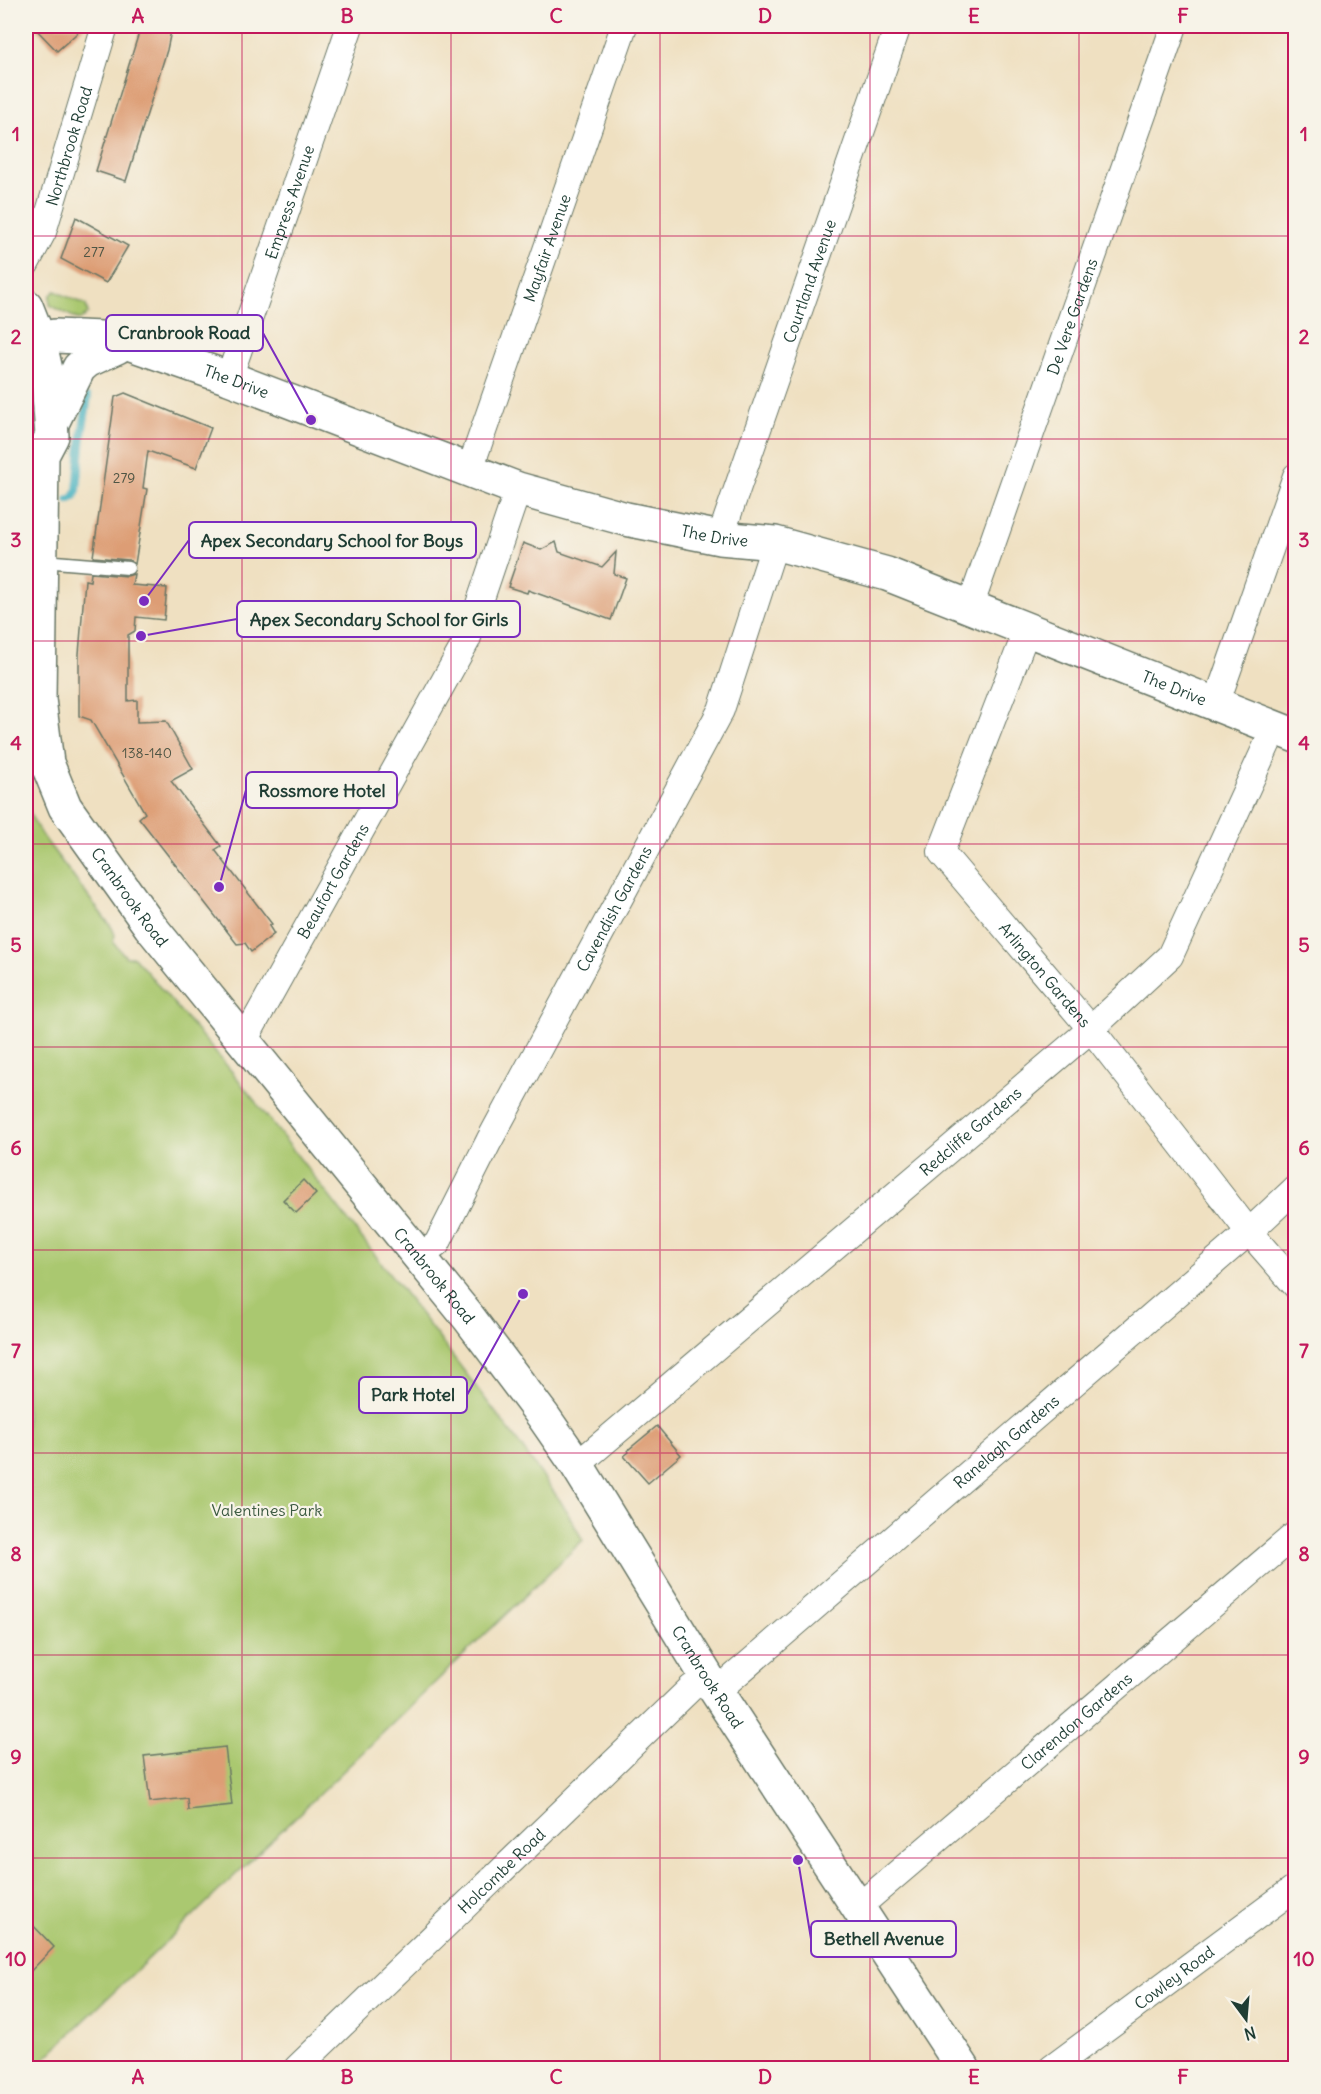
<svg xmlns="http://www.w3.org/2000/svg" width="1321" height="2094" viewBox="0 0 1321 2094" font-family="Delius,sans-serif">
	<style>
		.green { fill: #aac870; stroke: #648252; stroke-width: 1.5 }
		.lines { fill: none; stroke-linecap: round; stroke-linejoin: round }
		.stream { stroke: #44b1c0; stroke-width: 8 }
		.building { fill: #dd9d74 }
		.lane-casing { stroke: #687665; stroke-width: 15 }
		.street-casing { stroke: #687665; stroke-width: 28 }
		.secondary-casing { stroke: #687665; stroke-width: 36 }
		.primary-casing { stroke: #687665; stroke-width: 36 }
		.lane { stroke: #fff; stroke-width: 12 }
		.street { stroke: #fff; stroke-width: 26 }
		.secondary { stroke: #fff; stroke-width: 33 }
		.primary { stroke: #fff; stroke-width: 33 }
		.grid { fill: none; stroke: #c2185b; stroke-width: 1.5; stroke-opacity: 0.55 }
		.labels { text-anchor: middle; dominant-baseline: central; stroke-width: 4.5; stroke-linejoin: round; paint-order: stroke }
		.number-label { font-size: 14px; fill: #4e5544 }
		.street-label { font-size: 16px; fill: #1f3d34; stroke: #f7f3e8 }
		.park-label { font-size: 16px; fill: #3b5940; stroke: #f7f3e8 }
		.leader { fill: none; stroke: #7b2cbf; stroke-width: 2 }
		.callout-dot { fill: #7b2cbf; stroke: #f7f3e8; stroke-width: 2 }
		.callout { fill: #f7f3e8; stroke: #7b2cbf; stroke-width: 2 }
		.callout-label { font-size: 18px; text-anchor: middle; font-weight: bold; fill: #1f3d34 }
		.neatline { fill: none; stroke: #c2185b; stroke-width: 2 }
		.grid-label { font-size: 20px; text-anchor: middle; font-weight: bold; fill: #c2185b }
	</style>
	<rect width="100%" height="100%" fill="#f7f3e8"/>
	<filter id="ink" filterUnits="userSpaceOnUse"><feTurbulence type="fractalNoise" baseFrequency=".0167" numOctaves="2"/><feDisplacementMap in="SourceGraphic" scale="12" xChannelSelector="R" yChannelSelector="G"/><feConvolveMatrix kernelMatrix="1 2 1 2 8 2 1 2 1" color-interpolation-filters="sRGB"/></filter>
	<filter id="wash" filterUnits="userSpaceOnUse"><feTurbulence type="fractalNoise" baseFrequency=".008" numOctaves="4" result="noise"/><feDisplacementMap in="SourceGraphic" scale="24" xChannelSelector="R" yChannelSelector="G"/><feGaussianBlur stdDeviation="1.35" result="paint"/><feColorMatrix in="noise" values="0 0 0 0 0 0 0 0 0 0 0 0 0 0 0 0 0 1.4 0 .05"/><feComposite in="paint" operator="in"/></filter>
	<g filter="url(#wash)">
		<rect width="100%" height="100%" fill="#efe0c1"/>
		<path class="green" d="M 55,291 L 86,305 L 88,313 L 82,319 L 77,319 L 50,305 L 50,296 Z
			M 26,802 L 32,818 L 41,834 L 112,928 L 115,935 L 113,942 L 126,957 L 134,957 L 233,1073 L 397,1283 L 518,1442 L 561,1502 L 583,1540 L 35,2068 L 26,2068 Z"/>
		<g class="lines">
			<path class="stream" d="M 68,500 L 74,497 L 77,490 L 82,435 L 88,397"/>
		</g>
		<g id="blocks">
			<path class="building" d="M 33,26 L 85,26 L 57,51 Z
				M 141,26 L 172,26 L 167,50 L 126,181 L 96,171 Z
				M 76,217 L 128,246 L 106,283 L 61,259 Z
				M 125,393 L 211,428 L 196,468 L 148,451 L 143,488 L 147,489 L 135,564 L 129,560 L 93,557 L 115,397 Z
				M 556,542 L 559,552 L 602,567 L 616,552 L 614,574 L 626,578 L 611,620 L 528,590 L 527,593 L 508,587 L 523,543 L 541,550 Z
				M 91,573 L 127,576 L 134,574 L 132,585 L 167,588 L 164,620 L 136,617 L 135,631 L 128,635 L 128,701 L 137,700 L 137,722 L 166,721 L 193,769 L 171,781 L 221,846 L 215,850 L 272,924 L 269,926 L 274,934 L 251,952 L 245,943 L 237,944 L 139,818 L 145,813 L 91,720 L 79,716 L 79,654 L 85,580 L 90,581 Z
				M 303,1180 L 316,1194 L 296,1213 L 283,1200 Z
				M 657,1426 L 681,1455 L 648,1483 L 624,1456 L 629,1452 L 628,1450 Z
				M 225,1747 L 232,1805 L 188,1810 L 187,1798 L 150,1802 L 144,1756 Z
				M 26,1918 L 54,1947 L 26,1976 Z"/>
		</g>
	</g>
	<g filter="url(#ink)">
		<use href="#blocks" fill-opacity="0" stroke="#687665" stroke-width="1.5"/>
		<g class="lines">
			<defs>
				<path id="lane" d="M 43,561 L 128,568"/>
				<g id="street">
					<path id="s1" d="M 26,264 L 43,232 L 105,26"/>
					<path id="s2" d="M 229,378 L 350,26"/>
					<path id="s3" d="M 470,469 L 624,26"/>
					<path id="s4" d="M 720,538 L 898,26"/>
					<path id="s5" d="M 970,607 L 1174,26"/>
					<path id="s6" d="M 1027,630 L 941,852 L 1091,1029 L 1249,1232 L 1296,1286"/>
					<path d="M 1216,704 L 1296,476"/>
					<path id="s7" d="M 244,1041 L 467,640 L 518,489"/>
					<path id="s8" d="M 420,1256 L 437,1244 L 489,1141 L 721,710 L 775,543"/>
					<path id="s9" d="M 577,1465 L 1091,1029 L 1170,956 L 1275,727"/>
					<path id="s10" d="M 717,1691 L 1249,1232 L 1296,1188"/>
					<path id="s11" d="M 857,1908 L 1296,1534"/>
					<path id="s12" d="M 297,2068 L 691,1688 L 707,1677"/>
					<path id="s13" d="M 1052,2068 L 1296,1887"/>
				</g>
				<g id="secondary">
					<path id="s14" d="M 26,341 L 55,336 L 125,339 L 131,344 L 229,378 L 518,489 L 626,519 L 720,538 L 775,543 L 887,574 L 1296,736"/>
				</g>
				<g id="primary">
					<path id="s15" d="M 26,306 L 39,339 L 48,379 L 52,436 L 42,455 L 39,699 L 47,763 L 65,807 L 150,926 L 469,1318 L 543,1416 L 577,1465 L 707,1677 L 963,2068"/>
					<path d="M 53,421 L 79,368 L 87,361 L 117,347"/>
				</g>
			</defs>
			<use href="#lane" class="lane-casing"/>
			<use href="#street" class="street-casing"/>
			<use href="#secondary" class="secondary-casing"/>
			<use href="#primary" class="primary-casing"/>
			<use href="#lane" class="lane"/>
			<use href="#street" class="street"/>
			<use href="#secondary" class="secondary"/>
			<use href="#primary" class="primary"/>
		</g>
	</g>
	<path class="grid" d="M 242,26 L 242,2068M 451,26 L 451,2068M 660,26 L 660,2068M 870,26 L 870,2068M 1079,26 L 1079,2068M 26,236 L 1296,236M 26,439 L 1296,439M 26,641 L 1296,641M 26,844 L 1296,844M 26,1047 L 1296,1047M 26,1250 L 1296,1250M 26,1453 L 1296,1453M 26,1655 L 1296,1655M 26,1858 L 1296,1858"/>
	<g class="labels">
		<g class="number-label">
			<text x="94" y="252">277</text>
			<text x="124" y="478">279</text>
			<text x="147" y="753">138-140</text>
		</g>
		<g class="street-label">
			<text stroke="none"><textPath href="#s1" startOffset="126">Northbrook Road</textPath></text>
			<text stroke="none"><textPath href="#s2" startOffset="186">Empress Avenue</textPath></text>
			<text stroke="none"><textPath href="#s3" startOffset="234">Mayfair Avenue</textPath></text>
			<text stroke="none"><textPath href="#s4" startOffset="272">Courtland Avenue</textPath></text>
			<text stroke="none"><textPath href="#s5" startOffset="308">De Vere Gardens</textPath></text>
			<text stroke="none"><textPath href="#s14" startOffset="219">The Drive</textPath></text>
			<text stroke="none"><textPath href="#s14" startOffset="723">The Drive</textPath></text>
			<text stroke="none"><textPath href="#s14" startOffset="1209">The Drive</textPath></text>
			<text stroke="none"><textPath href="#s7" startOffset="183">Beaufort Gardens</textPath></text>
			<text stroke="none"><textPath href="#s15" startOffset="622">Cranbrook Road</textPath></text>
			<text stroke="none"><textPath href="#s8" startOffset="400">Cavendish Gardens</textPath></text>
			<text stroke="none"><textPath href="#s6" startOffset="399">Arlington Gardens</textPath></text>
			<text stroke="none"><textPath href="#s9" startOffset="516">Redcliffe Gardens</textPath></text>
			<text stroke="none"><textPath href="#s15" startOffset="1108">Cranbrook Road</textPath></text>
			<text stroke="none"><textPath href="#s10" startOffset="382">Ranelagh Gardens</textPath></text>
			<text stroke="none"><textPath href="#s15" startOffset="1594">Cranbrook Road</textPath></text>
			<text stroke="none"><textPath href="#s11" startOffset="288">Clarendon Gardens</textPath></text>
			<text stroke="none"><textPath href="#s12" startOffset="284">Holcombe Road</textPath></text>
			<text stroke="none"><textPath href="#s13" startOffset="152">Cowley Road</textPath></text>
		</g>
		<g class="park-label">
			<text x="267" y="1510">Valentines Park</text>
		</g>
	</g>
	<path class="leader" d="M311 420L263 333M144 601L189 540M141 636L237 619M219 887L246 790M523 1294L467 1395M798 1860L811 1939"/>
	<g class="callout-dot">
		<circle cx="311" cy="420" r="6"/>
		<circle cx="144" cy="601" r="6"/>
		<circle cx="141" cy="636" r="6"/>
		<circle cx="219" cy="887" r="6"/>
		<circle cx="523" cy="1294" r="6"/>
		<circle cx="798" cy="1860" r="6"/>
	</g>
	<g class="callout">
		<rect x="106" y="315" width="157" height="36" rx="6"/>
		<rect x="189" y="522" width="287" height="36" rx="6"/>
		<rect x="237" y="601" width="283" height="36" rx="6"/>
		<rect x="246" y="772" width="151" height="36" rx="6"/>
		<rect x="359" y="1377" width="108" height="36" rx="6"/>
		<rect x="811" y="1921" width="145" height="36" rx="6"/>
	</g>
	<g class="callout-label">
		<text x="184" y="339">Cranbrook Road</text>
		<text x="332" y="547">Apex Secondary School for Boys</text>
		<text x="379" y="626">Apex Secondary School for Girls</text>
		<text x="322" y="797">Rossmore Hotel</text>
		<text x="413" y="1401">Park Hotel</text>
		<text x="884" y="1945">Bethell Avenue</text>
	</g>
	<rect width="1321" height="2094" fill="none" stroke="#f7f3e8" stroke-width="66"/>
	<g transform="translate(1246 2019) rotate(164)" stroke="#f7f3e8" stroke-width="4.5" paint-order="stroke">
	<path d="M0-4.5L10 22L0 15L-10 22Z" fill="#1f3d34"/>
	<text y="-9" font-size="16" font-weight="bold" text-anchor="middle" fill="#1f3d34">N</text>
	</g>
	<rect x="33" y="33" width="1255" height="2028" class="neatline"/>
	<g class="grid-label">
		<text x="138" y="23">A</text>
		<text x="347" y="23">B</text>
		<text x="556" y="23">C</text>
		<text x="765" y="23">D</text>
		<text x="974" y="23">E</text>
		<text x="1183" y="23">F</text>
		<text x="16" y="141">1</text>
		<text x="1304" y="141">1</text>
		<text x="16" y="344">2</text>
		<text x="1304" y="344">2</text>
		<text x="16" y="547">3</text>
		<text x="1304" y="547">3</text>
		<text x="16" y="750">4</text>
		<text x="1304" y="750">4</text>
		<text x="16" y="952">5</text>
		<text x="1304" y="952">5</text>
		<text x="16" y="1155">6</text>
		<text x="1304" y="1155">6</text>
		<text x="16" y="1358">7</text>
		<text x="1304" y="1358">7</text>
		<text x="16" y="1561">8</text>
		<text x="1304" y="1561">8</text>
		<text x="16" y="1764">9</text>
		<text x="1304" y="1764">9</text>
		<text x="16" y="1966">10</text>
		<text x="1304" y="1966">10</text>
		<text x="138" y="2084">A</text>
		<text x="347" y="2084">B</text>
		<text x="556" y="2084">C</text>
		<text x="765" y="2084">D</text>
		<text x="974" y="2084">E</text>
		<text x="1183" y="2084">F</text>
	</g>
</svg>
